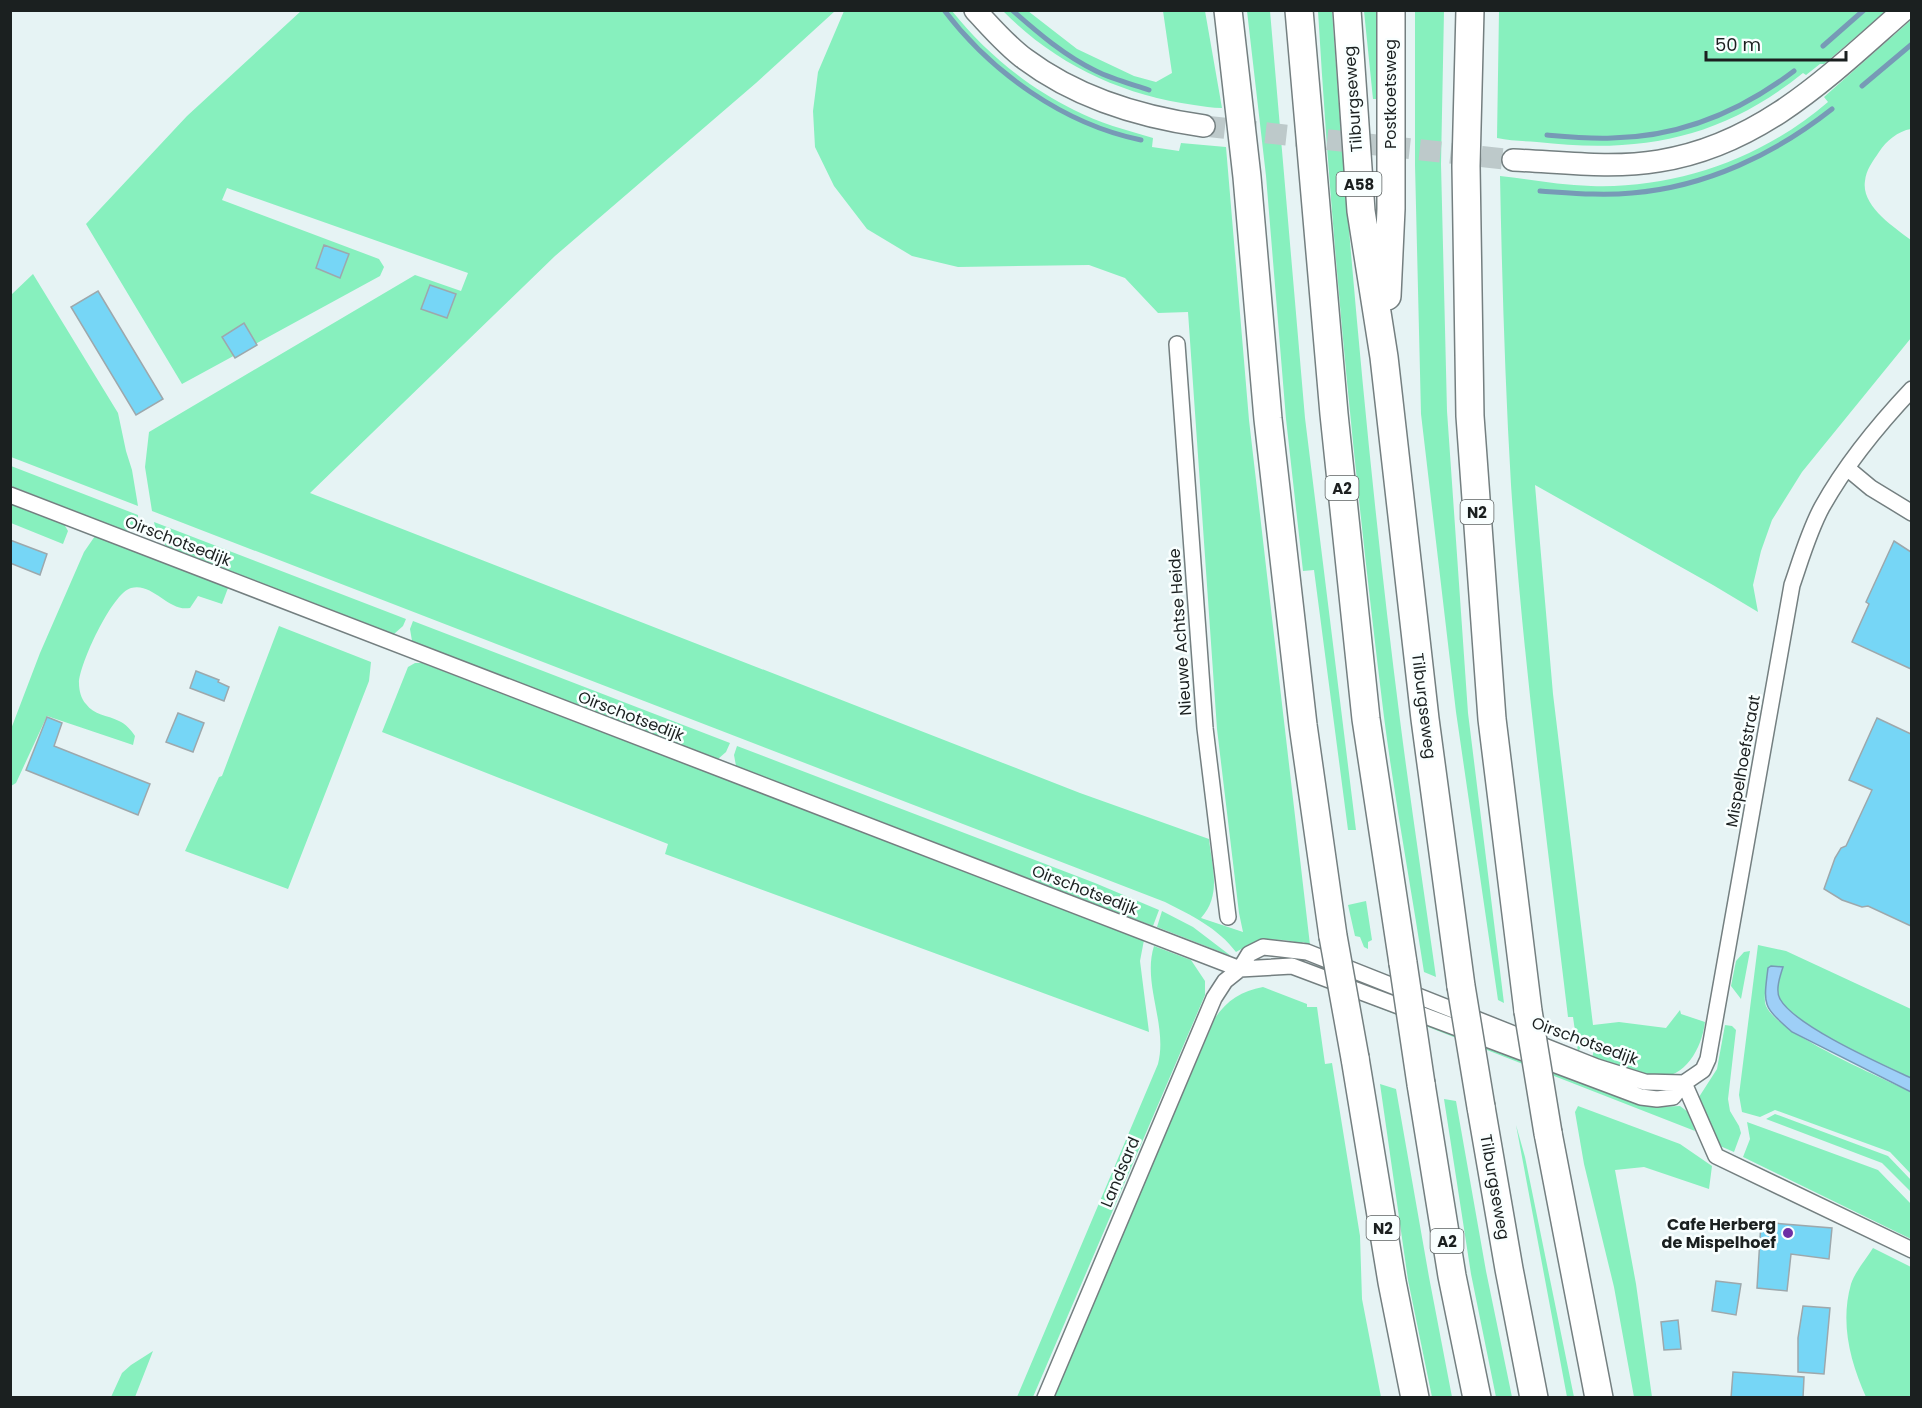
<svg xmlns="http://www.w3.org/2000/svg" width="1922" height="1408" viewBox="0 0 1922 1408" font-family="Poppins,sans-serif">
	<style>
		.green { fill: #87f0be }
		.water { fill: #9ecff7; stroke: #779ab6; stroke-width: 1.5 }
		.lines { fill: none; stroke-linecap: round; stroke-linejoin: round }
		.stream { stroke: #779ab6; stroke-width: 5 }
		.building { fill: #76d6f6; stroke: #9da8ac; stroke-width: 1.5 }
		.secondary-tunnel { stroke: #bdc9ca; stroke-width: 21; stroke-dasharray: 21 10; stroke-linecap: butt }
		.street-casing { stroke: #747f80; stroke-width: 18 }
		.secondary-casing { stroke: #747f80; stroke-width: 24 }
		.highway-casing { stroke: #747f80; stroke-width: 30 }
		.street { stroke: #fff; stroke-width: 15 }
		.secondary { stroke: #fff; stroke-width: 21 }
		.highway { stroke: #fff; stroke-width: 27 }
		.highway-bridge-casing { stroke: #747f80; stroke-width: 30; stroke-linecap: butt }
		.highway-bridge { stroke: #fff; stroke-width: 27 }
		.poi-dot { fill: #6d2fa5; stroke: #f9ffff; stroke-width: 2 }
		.labels { text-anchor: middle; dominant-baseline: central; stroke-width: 5; stroke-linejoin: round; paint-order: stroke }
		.shield { fill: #f9ffff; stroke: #5e6363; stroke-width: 1.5 }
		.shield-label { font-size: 15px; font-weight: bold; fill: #1b2020 }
		.street-label { font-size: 16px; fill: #1b2020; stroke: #f9ffff }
		.poi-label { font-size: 16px; font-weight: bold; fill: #1b2020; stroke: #f9ffff; text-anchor: end }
	</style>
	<rect width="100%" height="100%" fill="#e6f3f4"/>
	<path class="green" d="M 301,11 L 835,11 L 756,83 L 555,256 L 310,493 L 1080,793 L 1209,839 C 1212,867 1222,895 1201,918 L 1243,932 L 1239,913 L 1217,729 L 1188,312 L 1158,313 L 1125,278 L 1089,265 L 958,267 L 912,256 L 867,229 L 834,186 L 815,147 L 813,111 L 818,72 L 844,11 L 952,11 C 985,52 1027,87 1074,110 C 1099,123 1126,130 1153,138 L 1152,147 L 1179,151 L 1181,143 L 1226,147 L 1249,420 L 1310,945 L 1303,942 L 1301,944 C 1278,936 1257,940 1236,952 C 1218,928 1191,915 1165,902 L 152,511 L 145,467 L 149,432 L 415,275 L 461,291 L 468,273 L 227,188 L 222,200 L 379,259 L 384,267 L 380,276 L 182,384 L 86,224 L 187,116 Z
		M 1003,11 L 1028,11 L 1077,49 L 1134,76 L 1156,82 L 1172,73 L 1163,11 L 1205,11 L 1222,108 C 1212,108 1203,106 1194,105 C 1121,95 1055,64 1003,11 Z
		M 1247,11 L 1270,11 L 1305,418 L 1356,830 L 1348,830 L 1314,570 L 1303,571 L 1286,419 L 1266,176 Z
		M 1318,11 L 1332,11 C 1349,247 1370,485 1400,720 C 1411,806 1424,891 1436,977 L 1424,972 C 1411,887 1395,802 1384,717 C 1355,482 1332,247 1318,11 Z
		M 1364,11 L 1378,11 L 1378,99 L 1373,99 Z
		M 1415,11 L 1444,11 L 1441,164 L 1447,411 L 1468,713 L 1504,1003 L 1498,1000 L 1456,712 L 1421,414 L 1415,165 Z
		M 1499,11 L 1499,10 L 1886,11 L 1824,64 L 1820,64 L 1806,75 L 1803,73 C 1721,139 1640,154 1537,142 C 1524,141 1510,141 1497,138 Z
		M 1911,20 L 1911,129 C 1898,131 1886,141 1879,152 C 1873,161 1866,170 1865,181 C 1861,206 1894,227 1911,240 L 1911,338 L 1802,472 L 1772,520 L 1761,551 L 1753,585 L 1758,612 L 1713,585 L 1535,485 L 1553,694 L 1593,1025 L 1619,1022 L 1666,1028 L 1680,1010 L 1681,1014 L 1705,1022 C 1701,1053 1681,1085 1645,1076 C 1627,1071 1609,1064 1592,1058 L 1594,1050 L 1582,1045 L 1578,1052 L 1573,1017 L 1568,1017 C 1547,840 1523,663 1511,485 C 1505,382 1502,279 1500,176 C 1530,179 1560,185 1591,186 C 1677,189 1763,158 1828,102 L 1824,97 Z
		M 33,274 L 118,413 L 126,451 L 132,470 L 138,506 L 11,457 L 11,295 Z
		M 11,466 L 138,515 L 138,525 L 134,529 L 126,531 L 11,486 Z
		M 11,503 L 64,524 L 68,531 L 63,544 L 11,523 Z
		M 154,522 L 406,619 L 403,626 L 394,634 L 166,546 L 157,536 Z
		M 95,536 L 228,588 L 222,604 L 198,596 L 190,608 C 168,612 153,582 131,588 C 112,593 79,665 79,683 C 79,690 81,699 86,704 C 94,715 107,715 119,721 C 126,724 131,730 135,736 L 133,745 L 47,716 L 16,783 L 11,786 L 11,729 L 40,653 L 84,552 Z
		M 413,621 L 730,743 L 726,752 L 718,759 L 412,641 L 410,629 Z
		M 279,626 L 371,662 L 369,681 L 288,889 L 185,851 L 219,777 L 222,776 Z
		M 415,663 L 422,663 L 1144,940 L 1140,961 L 1149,1032 L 665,854 L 668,844 L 382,732 L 408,667 Z
		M 737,746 L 1095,883 L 1159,910 L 1153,926 L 736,766 L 734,755 Z
		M 1366,901 L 1372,940 L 1368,942 L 1368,949 L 1364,947 L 1360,937 L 1355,936 L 1348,905 Z
		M 1162,911 L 1193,927 L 1231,956 L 1157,927 Z
		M 1758,945 L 1786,951 L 1911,1009 L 1911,1078 C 1881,1063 1796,1027 1780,999 C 1775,991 1780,976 1783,967 L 1771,966 C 1769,978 1762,995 1766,1006 C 1778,1034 1882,1078 1911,1092 L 1911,1174 L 1890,1152 L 1775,1110 L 1760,1117 L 1742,1112 L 1739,1095 Z
		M 1154,946 L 1191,960 L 1205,981 L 1205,995 L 1033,1397 L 1017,1397 L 1158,1064 C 1168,1025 1142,984 1154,946 Z
		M 1750,951 L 1741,999 L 1731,986 L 1736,961 L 1744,952 Z
		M 1287,972 L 1293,972 L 1643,1104 L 1660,1107 L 1680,1106 L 1688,1112 L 1695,1131 Z
		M 1263,987 L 1307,1004 L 1307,1007 L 1317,1007 L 1325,1064 L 1332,1063 L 1360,1236 L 1362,1299 L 1381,1397 L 1053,1398 L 1215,1018 C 1227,1000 1242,991 1263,987 Z
		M 1725,1025 L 1732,1026 L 1736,1030 L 1728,1099 L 1730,1111 L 1739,1126 L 1741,1133 L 1734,1152 L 1720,1146 L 1699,1102 L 1699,1097 L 1717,1069 Z
		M 1380,1084 L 1396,1089 L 1429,1277 L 1452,1397 L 1432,1397 L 1408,1280 Z
		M 1444,1099 L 1456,1101 L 1486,1271 L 1512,1397 L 1496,1397 L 1471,1274 Z
		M 1578,1106 L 1680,1144 L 1712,1166 L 1709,1189 L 1644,1167 L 1615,1170 L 1636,1284 L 1652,1397 L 1634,1397 L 1614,1287 L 1584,1164 L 1575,1112 Z
		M 1775,1114 L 1888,1156 L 1911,1180 L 1911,1192 L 1882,1163 L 1766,1119 Z
		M 1747,1122 L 1878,1170 L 1911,1204 L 1911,1239 L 1743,1157 L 1750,1139 Z
		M 1516,1125 L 1525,1157 L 1574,1397 L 1567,1397 Z
		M 1873,1248 L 1911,1267 L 1911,1397 L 1866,1397 C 1850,1361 1840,1323 1851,1284 C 1855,1272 1866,1259 1873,1248 Z
		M 153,1351 L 135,1397 L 111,1397 L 122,1373 L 131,1365 Z"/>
	<path class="water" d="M 1771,966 L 1783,967 C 1780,976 1775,991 1780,999 C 1795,1026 1881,1064 1911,1078 L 1911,1092 L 1792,1032 C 1763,1006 1763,1007 1768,968 Z"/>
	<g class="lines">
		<path class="stream" d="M 944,10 C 991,72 1063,124 1141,140
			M 1012,10 C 1038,33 1065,56 1096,71 C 1112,79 1131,84 1149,90
			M 1823,46 L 1864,10
			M 1862,86 L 1912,44
			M 1547,135 C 1569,137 1590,139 1612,138 C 1681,137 1740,112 1794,71
			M 1540,191 C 1571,193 1601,196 1632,193 C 1706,187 1775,154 1832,109"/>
	</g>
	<path class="building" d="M 324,245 L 349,254 L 340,278 L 316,268 Z
		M 430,285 L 456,294 L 447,318 L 421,309 Z
		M 98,291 L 163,399 L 136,415 L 71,307 Z
		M 244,323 L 257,345 L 235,358 L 222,337 Z
		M 10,540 L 47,554 L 40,575 L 10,563 Z
		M 1894,541 L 1911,552 L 1911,669 L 1852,642 L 1869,604 L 1866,602 Z
		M 196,671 L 219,680 L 218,682 L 229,687 L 224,701 L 190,688 Z
		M 178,713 L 204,723 L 193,752 L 166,742 Z
		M 47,717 L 62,723 L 54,746 L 150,784 L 138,815 L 26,770 Z
		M 1877,718 L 1911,734 L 1911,926 L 1868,906 L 1862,907 L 1842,900 L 1824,889 L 1835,858 L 1841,848 L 1846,846 L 1872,790 L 1849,780 Z
		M 1761,1222 L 1832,1228 L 1829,1259 L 1791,1254 L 1787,1291 L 1757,1288 Z
		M 1716,1281 L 1741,1284 L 1736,1315 L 1712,1311 Z
		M 1803,1306 L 1830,1308 L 1824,1374 L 1798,1372 L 1798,1338 Z
		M 1678,1320 L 1681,1349 L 1664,1350 L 1661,1322 Z
		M 1733,1372 L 1804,1377 L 1803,1398 L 1731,1398 Z"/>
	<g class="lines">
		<path class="secondary-tunnel" d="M 1204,126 L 1513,160"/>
		<defs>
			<path id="street" d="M 1177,344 L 1205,728 L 1228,917
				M 1847,468 L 1871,488 L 1912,513
				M 10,495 L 1240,969 L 1292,966 L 1641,1097 L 1657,1099 L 1673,1097 L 1684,1083 L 1703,1070 L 1708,1059 L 1792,585 C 1801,559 1809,531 1822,507 C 1846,464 1878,425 1912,389
				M 1684,1083 L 1716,1156 L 1912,1250
				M 1045,1398 L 1214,998 L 1225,981 L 1240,969 L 1249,954 L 1263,947 L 1307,952 L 1597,1067 L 1645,1082 L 1684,1083"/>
			<path id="secondary" d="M 975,10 C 991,27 1006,45 1025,59 C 1077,98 1140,117 1204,126
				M 1513,160 C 1561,162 1611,169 1659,161 C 1761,145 1830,75 1904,10"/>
			<path id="highway" d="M 1228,10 L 1247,177 L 1268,419 L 1303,725 L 1333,936
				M 1299,10 L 1334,414 L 1366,719 L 1403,963
				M 1347,10 L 1361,211 L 1384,357 L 1425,719 L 1461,986
				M 1470,10 L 1466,166 L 1470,416 L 1492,719 L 1528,1011
				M 1387,296 L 1391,209 L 1391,10
				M 1355,1058 L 1392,1282 L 1415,1398
				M 1421,1084 L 1452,1276 L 1477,1398
				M 1481,1107 L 1509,1269 L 1534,1398
				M 1548,1133 L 1599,1398"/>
		</defs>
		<use href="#street" class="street-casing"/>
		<use href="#secondary" class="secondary-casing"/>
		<use href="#highway" class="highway-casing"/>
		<use href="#street" class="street"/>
		<use href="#secondary" class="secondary"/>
		<use href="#highway" class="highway"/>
		<defs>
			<path id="highway-bridge" d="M 1333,936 L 1355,1058
				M 1403,963 L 1421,1084
				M 1461,986 L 1481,1107
				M 1528,1011 L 1548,1133"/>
		</defs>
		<use href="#highway-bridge" class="highway-bridge-casing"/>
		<use href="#highway-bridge" class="highway-bridge"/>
	</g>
	<circle class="poi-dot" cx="1788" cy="1233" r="6"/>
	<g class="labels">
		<g class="shield">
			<rect x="1336.5" y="172" width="45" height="24" rx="4.5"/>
			<rect x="1325.5" y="476" width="33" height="24" rx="4.5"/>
			<rect x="1460.5" y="500" width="33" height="24" rx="4.5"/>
			<rect x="1366.5" y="1216" width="33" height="24" rx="4.5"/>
			<rect x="1430.5" y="1229" width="33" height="24" rx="4.5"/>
		</g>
		<g class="shield-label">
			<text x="1359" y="184">A58</text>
			<text x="1342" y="488">A2</text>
			<text x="1477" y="512">N2</text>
			<text x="1383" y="1228">N2</text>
			<text x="1447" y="1241">A2</text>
		</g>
		<g class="street-label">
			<text transform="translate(1390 94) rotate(-90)">Postkoetsweg</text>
			<text transform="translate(1353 99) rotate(-94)">Tilburgseweg</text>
			<text transform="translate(178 541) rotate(21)">Oirschotsedijk</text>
			<text transform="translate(1180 632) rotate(-94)">Nieuwe Achtse Heide</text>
			<text transform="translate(1424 706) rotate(83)">Tilburgseweg</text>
			<text transform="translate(631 716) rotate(21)">Oirschotsedijk</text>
			<text transform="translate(1743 761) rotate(-80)">Mispelhoefstraat</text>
			<text transform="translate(1085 890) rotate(21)">Oirschotsedijk</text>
			<text transform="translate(1585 1041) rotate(20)">Oirschotsedijk</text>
			<text transform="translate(1120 1172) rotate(-67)">Landsard</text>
			<text transform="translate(1495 1187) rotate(80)">Tilburgseweg</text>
		</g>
		<g class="poi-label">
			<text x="1776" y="1224">Cafe Herberg<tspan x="1776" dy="18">de Mispelhoef</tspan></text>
		</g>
	</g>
	<rect width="1922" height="1408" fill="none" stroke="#1b2020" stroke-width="24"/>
	<path d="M1706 51v9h140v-9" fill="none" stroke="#1b2020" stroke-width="3"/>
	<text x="1715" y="51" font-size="18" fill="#1b2020" stroke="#f9ffff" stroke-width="4.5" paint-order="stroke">50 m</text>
</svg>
